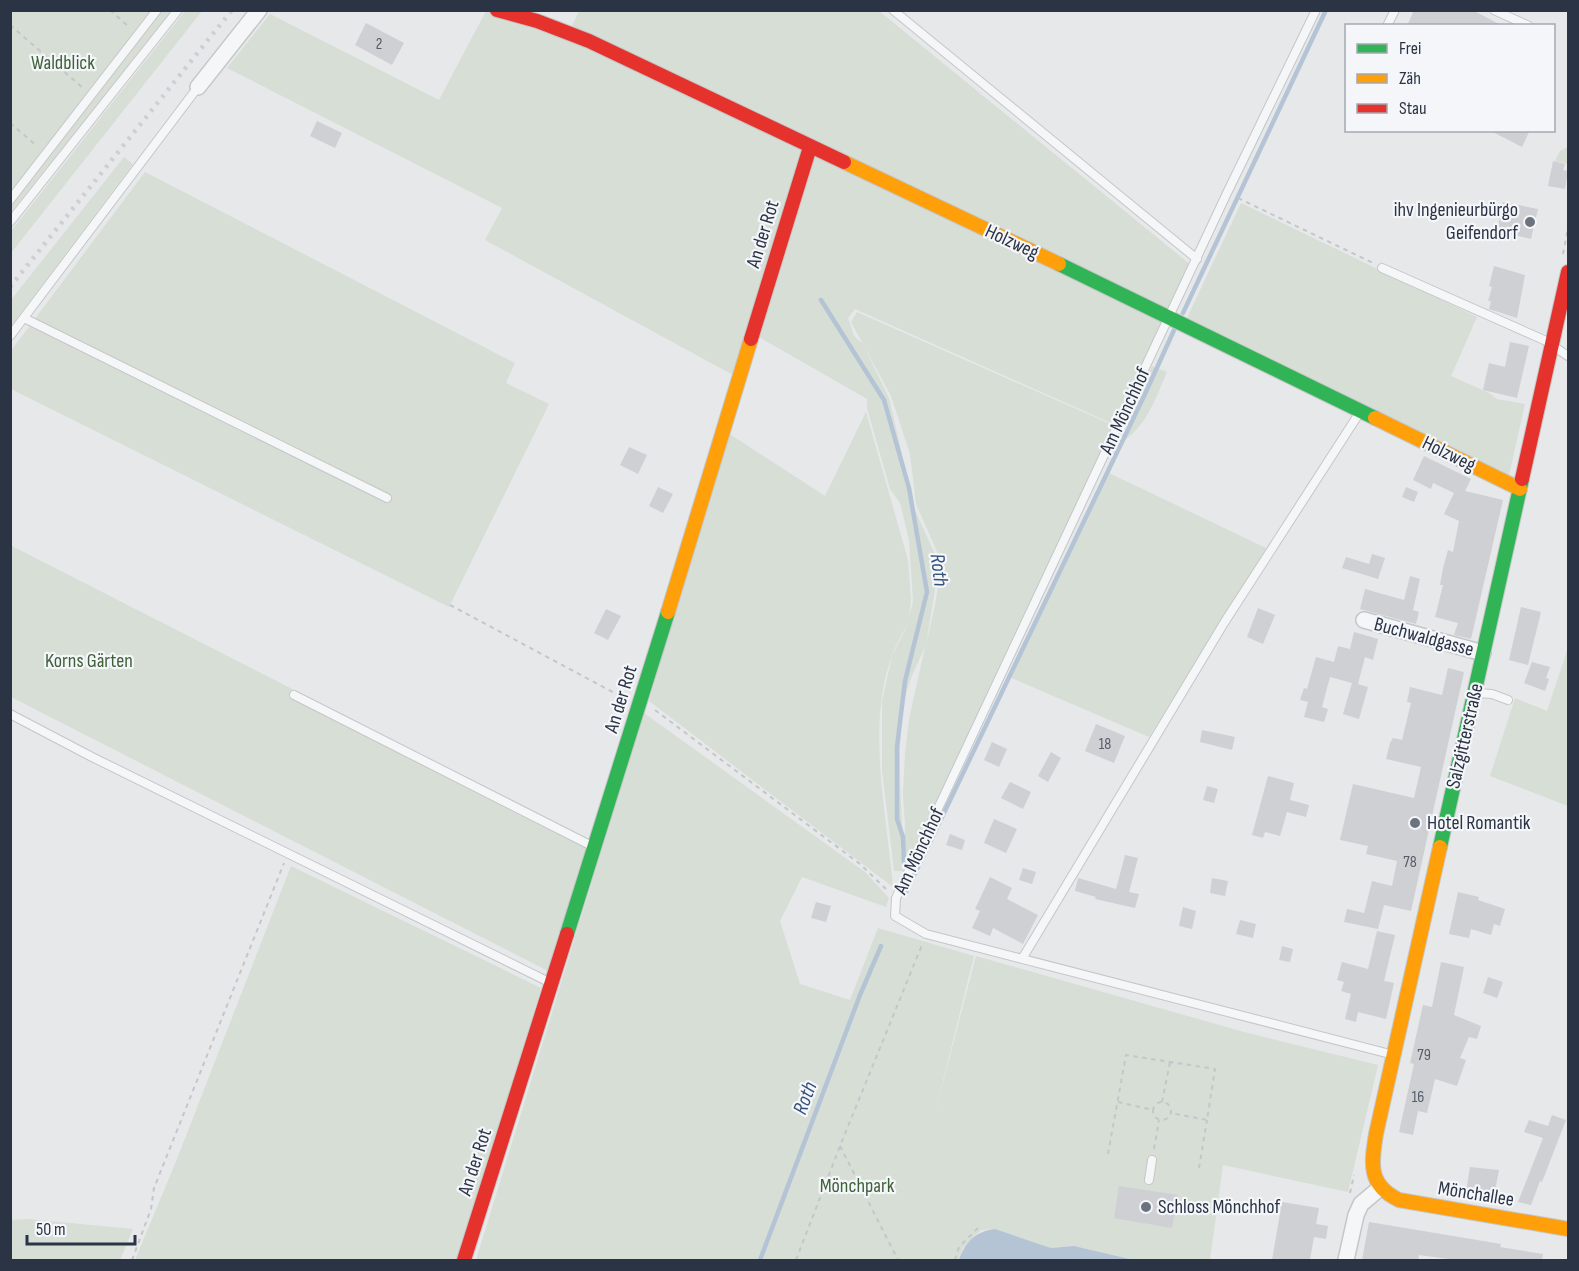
<svg xmlns="http://www.w3.org/2000/svg" width="1579" height="1271" viewBox="0 0 1579 1271" font-family="'Sofia Sans Condensed',sans-serif">
	<style>
		.green { fill: #d6ded6 }
		.water { fill: #b4c4d5 }
		.lines { fill: none; stroke-linecap: round; stroke-linejoin: round }
		.stream { stroke: #b4c4d5; stroke-width: 4.5 }
		.building { fill: #ced0d3 }
		.lane-casing { stroke: #c4c6c8; stroke-width: 10 }
		.street-casing { stroke: #c4c6c8; stroke-width: 18 }
		.fast-casing { stroke: #c4c6c8; stroke-width: 16 }
		.slow-casing { stroke: #c4c6c8; stroke-width: 16 }
		.jam-casing { stroke: #c4c6c8; stroke-width: 16 }
		.path { stroke: #c5c6ca; stroke-width: 2; stroke-dasharray: 4.5 4.5; stroke-linecap: butt }
		.lane { stroke: #f5f6f7; stroke-width: 8 }
		.street { stroke: #f5f6f7; stroke-width: 15 }
		.fast { stroke: #30b455; stroke-width: 14 }
		.slow { stroke: #ff9f0a; stroke-width: 14 }
		.jam { stroke: #e5322d; stroke-width: 14 }
		.rail { stroke: #cecfd2; stroke-width: 4.5; stroke-dasharray: 3 6; stroke-linecap: butt }
		.poi-dot { fill: #6c737f; stroke: #f4f6f9; stroke-width: 2 }
		.labels { text-anchor: middle; dominant-baseline: central; stroke-width: 4.5; stroke-linejoin: round; paint-order: stroke }
		.number-label { font-size: 16px; fill: #545c69 }
		.park-label { font-size: 20px; fill: #3f6138; stroke: #f4f6f9 }
		.poi-label { font-size: 20px; fill: #2b3445; stroke: #f4f6f9; text-anchor: start }
		.street-label { font-size: 20px; fill: #2b3445; stroke: #f4f6f9 }
		.water-label { font-size: 21px; font-style: italic; fill: #34527a; stroke: #f4f6f9 }
	</style>
	<rect width="100%" height="100%" fill="#e6e8ea"/>
	<path class="green" d="M 11,11 L 173,11 L 11,212 Z
		M 185,11 L 202,11 L 11,253 L 11,231 Z
		M 486,11 L 516,11 L 571,28 L 579,11 L 879,11 L 1191,265 L 1113,424 L 855,309 L 848,318 L 854,336 L 863,344 L 889,398 L 915,510 L 938,561 L 936,583 L 926,645 L 936,600 L 941,561 L 916,504 L 910,454 L 891,396 L 851,322 L 857,312 L 1115,426 L 904,870 L 905,826 L 903,794 L 905,754 L 909,719 L 925,647 C 919,661 911,675 907,690 C 893,749 904,811 903,871 L 894,871 L 882,770 L 882,701 L 892,656 L 908,624 C 859,698 886,803 893,887 L 649,701 L 728,433 L 825,496 L 866,412 L 908,560 L 911,599 L 909,618 L 913,601 L 909,540 L 900,503 L 890,489 L 867,408 L 867,399 L 747,330 L 733,375 L 485,240 L 502,208 L 227,68 L 270,14 L 439,100 Z
		M 1566,148 L 1568,148 L 1568,164 L 1555,161 L 1560,151 Z
		M 124,157 L 133,164 L 11,326 L 11,300 Z
		M 145,172 L 515,363 L 506,383 L 549,404 L 449,607 L 11,389 L 10,352 Z
		M 1241,203 L 1477,317 L 1451,376 L 1489,393 L 1497,399 L 1525,404 L 1509,475 L 1187,318 Z
		M 1152,366 L 1167,372 C 1156,397 1148,423 1126,439 L 1130,416 Z
		M 1109,473 L 1266,548 L 1149,737 L 1009,677 Z
		M 10,545 L 296,691 L 292,698 L 587,847 L 548,971 L 11,697 Z
		M 1568,648 L 1568,806 L 1490,776 L 1515,698 L 1547,711 Z
		M 644,713 L 865,872 L 889,898 L 886,907 L 802,877 L 780,921 L 800,984 L 850,1000 L 878,928 L 974,956 L 933,1121 L 976,956 L 1244,1032 L 1378,1065 L 1348,1192 L 1223,1165 L 1210,1260 L 1134,1260 L 1074,1246 L 1051,1248 L 994,1229 L 981,1230 L 963,1248 L 959,1260 L 476,1260 Z
		M 291,866 L 541,988 L 459,1260 L 135,1260 L 177,1159 Z
		M 28,1219 L 133,1229 L 120,1260 L 11,1260 L 11,1220 Z"/>
	<path class="water" d="M 995,1229 L 1051,1248 L 1074,1246 L 1134,1260 L 959,1260 C 965,1242 976,1231 995,1229 Z"/>
	<g class="lines">
		<path class="stream" d="M 821,300 L 884,400 L 909,488 L 927,592 L 905,681 L 897,747 L 897,819 L 903,837 L 904,863
			M 1183,313 L 1326,10
			M 906,892 L 1145,394 L 1175,328
			M 760,1260 L 860,995 L 881,946"/>
	</g>
	<path class="building" d="M 1414,10 L 1472,10 L 1503,26 L 1407,26 Z
		M 366,23 L 404,43 L 392,65 L 355,45 Z
		M 317,121 L 342,133 L 335,148 L 310,136 Z
		M 1489,130 L 1530,130 L 1522,147 Z
		M 1553,161 L 1565,164 L 1563,170 L 1568,171 L 1565,189 L 1548,186 Z
		M 1503,202 L 1538,209 L 1531,239 L 1497,231 Z
		M 1494,266 L 1525,275 L 1517,318 L 1489,309 L 1491,301 L 1488,301 L 1492,287 L 1489,286 Z
		M 1510,342 L 1529,346 L 1517,398 L 1483,390 L 1489,363 L 1505,367 Z
		M 629,447 L 647,455 L 638,474 L 620,465 Z
		M 1424,456 L 1471,479 L 1465,491 L 1503,500 L 1471,639 L 1454,635 L 1458,623 L 1435,617 L 1443,585 L 1440,585 L 1443,568 L 1448,550 L 1453,552 L 1459,521 L 1444,514 L 1454,493 L 1433,483 L 1431,489 L 1413,480 Z
		M 658,487 L 673,494 L 663,513 L 649,506 Z
		M 1406,487 L 1418,492 L 1414,502 L 1402,497 Z
		M 1372,554 L 1385,558 L 1378,579 L 1342,568 L 1346,557 L 1369,564 Z
		M 1410,576 L 1420,579 L 1413,610 L 1419,612 L 1416,624 L 1360,609 L 1365,589 L 1404,600 Z
		M 1521,607 L 1541,612 L 1528,665 L 1509,660 Z
		M 1258,608 L 1275,615 L 1263,644 L 1247,637 Z
		M 606,609 L 621,616 L 608,640 L 594,633 Z
		M 1354,632 L 1378,639 L 1373,660 L 1365,657 L 1358,684 L 1368,687 L 1359,719 L 1343,714 L 1352,683 L 1330,677 L 1322,707 L 1328,709 L 1324,722 L 1304,717 L 1308,702 L 1300,700 L 1304,688 L 1307,689 L 1316,657 L 1334,662 L 1338,646 L 1350,649 Z
		M 1532,662 L 1550,667 L 1546,678 L 1549,679 L 1545,691 L 1524,683 Z
		M 1448,668 L 1464,672 L 1411,911 L 1384,905 L 1378,929 L 1344,922 L 1347,909 L 1364,913 L 1372,881 L 1392,886 L 1397,861 L 1366,854 L 1368,846 L 1340,840 L 1353,784 L 1414,798 L 1421,767 L 1386,759 L 1390,743 L 1393,738 L 1402,740 L 1411,703 L 1407,702 L 1410,687 L 1442,695 Z
		M 1096,724 L 1125,736 L 1114,763 L 1085,751 Z
		M 1202,730 L 1235,737 L 1232,750 L 1200,742 Z
		M 992,742 L 1007,749 L 999,767 L 984,760 Z
		M 1051,752 L 1061,758 L 1048,782 L 1038,776 Z
		M 1268,776 L 1294,783 L 1290,800 L 1309,805 L 1306,817 L 1287,812 L 1280,836 L 1265,832 L 1263,838 L 1252,835 Z
		M 1010,782 L 1031,792 L 1023,809 L 1001,798 Z
		M 1207,786 L 1218,789 L 1214,803 L 1203,800 Z
		M 994,819 L 1017,829 L 1006,853 L 984,843 Z
		M 950,834 L 965,840 L 962,850 L 946,845 Z
		M 1125,855 L 1138,858 L 1129,892 L 1139,894 L 1135,908 L 1095,899 L 1096,897 L 1075,891 L 1078,878 L 1116,889 Z
		M 1023,868 L 1036,872 L 1032,884 L 1019,880 Z
		M 990,877 L 1012,888 L 1007,899 L 1038,915 L 1023,944 L 993,928 L 990,936 L 972,928 L 980,911 L 975,909 Z
		M 1212,878 L 1228,881 L 1225,896 L 1210,893 Z
		M 1458,892 L 1479,897 L 1478,900 L 1505,909 L 1500,926 L 1494,924 L 1491,935 L 1471,929 L 1469,938 L 1449,934 Z
		M 816,902 L 831,906 L 826,922 L 811,918 Z
		M 1183,907 L 1196,911 L 1192,929 L 1179,926 Z
		M 1240,920 L 1256,924 L 1253,938 L 1236,934 Z
		M 1377,931 L 1395,935 L 1384,981 L 1394,983 L 1386,1019 L 1358,1012 L 1356,1022 L 1345,1019 L 1351,994 L 1341,991 L 1344,982 L 1337,980 L 1342,962 L 1368,969 Z
		M 1282,946 L 1293,949 L 1290,962 L 1279,960 Z
		M 1441,962 L 1464,967 L 1454,1015 L 1481,1026 L 1477,1039 L 1469,1037 L 1460,1058 L 1466,1060 L 1457,1086 L 1435,1079 L 1427,1113 L 1418,1111 L 1413,1135 L 1399,1132 L 1414,1064 L 1410,1063 L 1423,1005 L 1432,1007 Z
		M 1488,977 L 1503,982 L 1497,998 L 1483,993 Z
		M 1552,1115 L 1566,1120 L 1542,1182 L 1540,1181 L 1531,1205 L 1518,1202 L 1543,1138 L 1524,1132 L 1529,1120 L 1548,1126 Z
		M 1470,1167 L 1499,1170 L 1494,1196 L 1466,1192 Z
		M 1119,1186 L 1178,1195 L 1172,1228 L 1114,1218 Z
		M 1282,1202 L 1319,1208 L 1316,1224 L 1328,1226 L 1326,1239 L 1314,1237 L 1310,1260 L 1272,1260 Z
		M 1369,1222 L 1501,1244 L 1500,1247 L 1543,1254 L 1542,1260 L 1456,1260 L 1419,1255 L 1418,1260 L 1362,1260 Z"/>
	<g class="lines">
		<defs>
			<path id="lane" d="M 893,10 L 1197,259
				M 1316,10 L 1227,193 L 896,898 L 895,916 L 926,934 L 1390,1054
				M 1494,10 L 1529,26
				M 1387,26 L 1395,10
				M 10,200 L 157,10
				M 10,222 L 178,10
				M 1382,268 L 1544,340 L 1568,356
				M 24,318 L 387,498
				M 10,336 L 198,87
				M 1477,693 L 1492,694 L 1508,700
				M 294,695 L 592,846
				M 10,714 L 92,757 L 551,983
				M 1022,959 L 1224,623 L 1360,412
				M 1149,1180 L 1152,1160"/>
			<path id="street" d="M 198,87 L 259,10
				M 1364,620 L 1483,653
				M 1346,1260 L 1356,1215 L 1361,1204 L 1380,1188"/>
			<path id="fast" d="M 1059,264 L 1375,418
				M 1440,847 L 1522,479
				M 567,934 L 668,612"/>
			<path id="slow" d="M 844,162 L 1059,264
				M 1375,418 L 1520,489
				M 668,612 L 751,339
				M 1440,847 L 1376,1134 C 1371,1164 1368,1185 1399,1200 L 1568,1229"/>
			<path id="jam" d="M 497,10 L 537,21 L 589,41 L 844,162
				M 751,339 L 810,147
				M 1522,479 L 1568,272
				M 464,1260 L 567,934"/>
		</defs>
		<use href="#lane" class="lane-casing"/>
		<use href="#street" class="street-casing"/>
		<use href="#fast" class="fast-casing"/>
		<use href="#slow" class="slow-casing"/>
		<use href="#jam" class="jam-casing"/>
		<path class="path" d="M 110,10 L 129,27
			M 10,25 L 83,88
			M 10,123 L 37,146
			M 1238,198 L 1373,263
			M 1563,254 L 1568,228
			M 450,605 L 622,697
			M 655,710 L 860,864 L 887,890
			M 1118,1102 L 1153,1110
			M 1162,1102 L 1170,1062
			M1153 1111a9 9 0 1 1 18 0a9 9 0 1 1-18 0Z
			M 840,1146 L 898,1260
			M 1154,1149 L 1159,1120
			M 1108,1154 L 1126,1055 L 1215,1069 L 1207,1120 L 1171,1113
			M 1199,1168 L 1207,1120
			M 1350,1193 L 1354,1175
			M 132,1260 L 151,1209 L 154,1188 L 284,863
			M 796,1260 L 840,1146 L 922,945
			M 955,1260 L 959,1247 L 978,1228"/>
		<use href="#lane" class="lane"/>
		<use href="#street" class="street"/>
		<use href="#fast" class="fast"/>
		<use href="#slow" class="slow"/>
		<use href="#jam" class="jam"/>
		<path class="rail" d="M 10,287 L 232,10"/>
	</g>
	<g class="poi-dot">
		<circle cx="1530" cy="222" r="6"/>
		<circle cx="1415" cy="823" r="6"/>
		<circle cx="1146" cy="1207" r="6"/>
	</g>
	<g class="labels">
		<g class="number-label">
			<text x="379" y="44">2</text>
			<text x="1105" y="744">18</text>
			<text x="1410" y="862">78</text>
			<text x="1424" y="1055">79</text>
			<text x="1418" y="1097">16</text>
		</g>
		<g class="park-label">
			<text x="63" y="63">Waldblick</text>
			<text x="89" y="661">Korns Gärten</text>
			<text x="857" y="1186">Mönchpark</text>
		</g>
		<g class="poi-label">
			<text x="1518" y="210" text-anchor="end">ihv Ingenieurbürgo<tspan x="1518" dy="23">Geifendorf</tspan></text>
			<text x="1427" y="823">Hotel Romantik</text>
			<text x="1158" y="1207">Schloss Mönchhof</text>
		</g>
		<g class="street-label">
			<text transform="translate(763 234) rotate(-73)">An der Rot</text>
			<text transform="translate(1012 242) rotate(25)">Holzweg</text>
			<text transform="translate(1125 411) rotate(-65)">Am Mönchhof</text>
			<text transform="translate(1449 454) rotate(26)">Holzweg</text>
			<text transform="translate(1424 637) rotate(15)">Buchwaldgasse</text>
			<text transform="translate(621 699) rotate(-73)">An der Rot</text>
			<text transform="translate(1465 736) rotate(-77)">Salzgitterstraße</text>
			<text transform="translate(919 851) rotate(-65)">Am Mönchhof</text>
			<text transform="translate(475 1162) rotate(-72)">An der Rot</text>
			<text transform="translate(1476 1194) rotate(9)">Mönchallee</text>
		</g>
		<g class="water-label">
			<text transform="translate(939 570) rotate(83)">Roth</text>
			<text transform="translate(805 1098) rotate(-69)">Roth</text>
		</g>
	</g>
	<rect width="1579" height="1271" fill="none" stroke="#2b3445" stroke-width="24"/>
	<rect x="1345" y="24" width="210" height="108" fill="#f4f6f9" stroke="#a4a8b1" stroke-width="1.5"/>
	<rect x="1357" y="44" width="30" height="9" fill="#30b455" stroke="#a4a8b1" stroke-width="1.5"/>
	<text x="1399" y="54" font-size="18" fill="#2b3445">Frei</text>
	<rect x="1357" y="74" width="30" height="9" fill="#ff9f0a" stroke="#a4a8b1" stroke-width="1.5"/>
	<text x="1399" y="84" font-size="18" fill="#2b3445">Zäh</text>
	<rect x="1357" y="104" width="30" height="9" fill="#e5322d" stroke="#a4a8b1" stroke-width="1.5"/>
	<text x="1399" y="114" font-size="18" fill="#2b3445">Stau</text>
	<path d="M27 1235v9h108v-9" fill="none" stroke="#2b3445" stroke-width="3"/>
	<text x="36" y="1235" font-size="18" fill="#2b3445" stroke="#f4f6f9" stroke-width="4.5" paint-order="stroke">50 m</text>
</svg>
